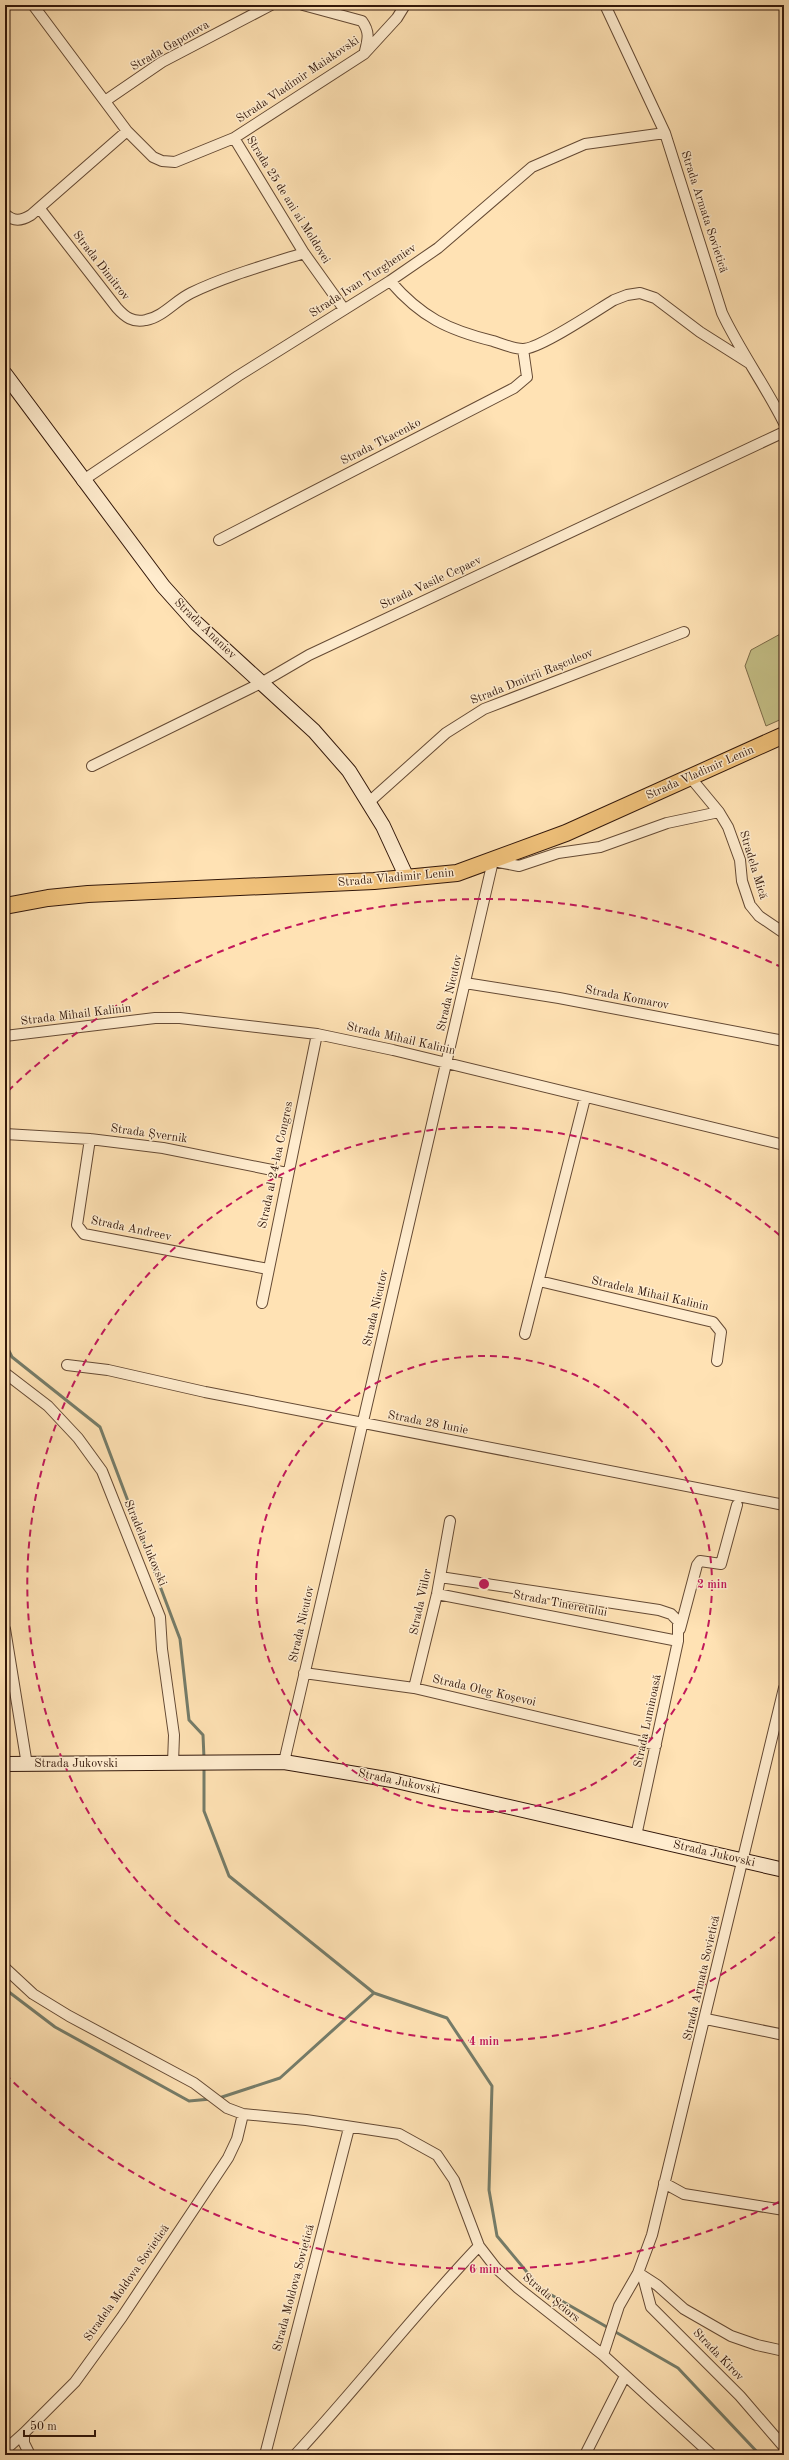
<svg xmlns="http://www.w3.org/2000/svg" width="789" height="2460" viewBox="0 0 789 2460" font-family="'Old Standard TT',serif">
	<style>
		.green { fill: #c6c289; stroke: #7c6c4a }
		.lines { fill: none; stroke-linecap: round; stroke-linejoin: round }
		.stream { stroke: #757c69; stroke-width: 3 }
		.street-casing { stroke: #654a34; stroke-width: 12 }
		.secondary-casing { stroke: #32170a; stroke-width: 16 }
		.primary-casing { stroke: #32170a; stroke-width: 18 }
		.street { stroke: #ffecce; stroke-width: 10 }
		.secondary { stroke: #ffecce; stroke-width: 14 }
		.primary { stroke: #f0c17a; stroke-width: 16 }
		.ring { fill: none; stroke: #c2185b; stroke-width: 2; stroke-dasharray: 7 5 }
		.labels { text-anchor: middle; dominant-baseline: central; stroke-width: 3; stroke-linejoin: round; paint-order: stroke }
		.street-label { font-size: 12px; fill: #32170a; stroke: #ffecce }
		.centre { fill: #c2185b; stroke: #ffecce; stroke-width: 2 }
		.ring-label { font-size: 12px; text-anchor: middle; font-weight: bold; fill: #c2185b; stroke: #ffecce; stroke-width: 3; stroke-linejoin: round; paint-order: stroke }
	</style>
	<rect width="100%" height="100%" fill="#ffe2b4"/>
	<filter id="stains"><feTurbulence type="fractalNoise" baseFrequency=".005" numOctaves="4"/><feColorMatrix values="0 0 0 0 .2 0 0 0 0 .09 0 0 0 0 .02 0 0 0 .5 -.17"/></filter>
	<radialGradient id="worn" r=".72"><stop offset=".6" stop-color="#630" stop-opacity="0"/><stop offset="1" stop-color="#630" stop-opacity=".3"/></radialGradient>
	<path class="green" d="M 784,632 L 784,718 L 766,726 L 745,666 L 751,650 Z"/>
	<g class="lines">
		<path class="stream" d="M 5,1343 L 12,1357 L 100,1427 L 180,1639 L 189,1720 L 203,1735 L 204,1758
			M 204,1766 L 204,1811 L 229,1876 L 374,1993 L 447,2018 L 492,2086 L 489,2190 L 497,2236 L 541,2289 L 678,2368 L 760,2455
			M 5,1989 L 55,2027 L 189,2101 L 211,2099
			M 219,2098 L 280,2078 L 374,1993"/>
		<defs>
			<path id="street" d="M 33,5 L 127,131 L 153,157 L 162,161 L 175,162 L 234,138 L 364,54 L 397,18 L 405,5
				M 303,5 L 362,21 C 370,32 368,39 365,51
				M 605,5 L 665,133 L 722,313 C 740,351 765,385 784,423
				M 105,101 L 162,62 L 271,5
				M 234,138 L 304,253 L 344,309
				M 40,209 L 117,308 C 125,317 133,323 146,320 C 163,317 176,300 191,293 C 226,276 266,265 304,253
				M 5,214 C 14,222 21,221 31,215 L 127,131
				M 390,281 C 421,317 448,330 493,341 C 502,344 514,349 523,349 C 540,349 597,310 614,300 L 627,295 L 640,293 L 655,298 L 700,332 L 749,363
				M 82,481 L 238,376 L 390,281 L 438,248 L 532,167 L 585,144 L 665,133
				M 219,540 L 514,388 L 527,377 L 523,349
				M 92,766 L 261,683 L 309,655 L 784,432
				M 690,777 L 719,812 L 728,827 L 740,860 L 742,881 L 750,905 L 759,916 L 784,933
				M 369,802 L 446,733 L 484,709 L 684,632
				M 465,983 L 559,998 L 784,1041
				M 5,1036 L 155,1018 L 180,1018 L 317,1034 L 393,1050 L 784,1145
				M 5,1134 L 90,1139 L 163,1148 L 287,1173
				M 90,1139 L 77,1225 L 84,1234 L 268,1269
				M 539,1281 L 713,1322 L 721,1332 L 717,1361
				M 262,1303 L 317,1034
				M 525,1334 L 585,1098
				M 67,1365 L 108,1370 L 205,1392 L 784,1505
				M 5,1373 L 48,1406 L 78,1438 L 102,1471 L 160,1617 L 162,1649 L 174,1735 L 173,1763
				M 440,1577 L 659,1610 L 671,1614 L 678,1621 L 678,1641 L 636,1836
				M 437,1594 L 678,1641
				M 5,1629 L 27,1765
				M 680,1629 L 697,1565 L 700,1561 L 721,1564 L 737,1505
				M 304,1673 L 414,1688 L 656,1745
				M 414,1688 L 437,1594 L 450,1521
				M 284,1762 L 493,861 L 519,866 L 558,853 L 600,847 L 667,823 L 719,812
				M 5,1968 L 33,1994 L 69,2016 L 194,2083 L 227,2108 L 243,2114 L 306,2120 L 399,2134 L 437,2155 L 454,2180 L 479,2246 L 496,2268 L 518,2288 L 603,2355 L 712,2455
				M 706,2019 L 784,2035
				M 664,2183 L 684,2194 L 784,2210
				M 640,2274 L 657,2285 L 684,2309 L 731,2336 L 757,2345 L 784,2351
				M 643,2277 L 651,2307 L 740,2396 L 784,2447
				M 603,2355 L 619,2306 L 638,2273 L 652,2235 L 784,1688
				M 24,2433 L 24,2443 L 30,2455
				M 5,2450 L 24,2433 L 75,2382 L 122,2317 L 228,2158 L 237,2139 L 243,2114
				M 265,2455 L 349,2128
				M 295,2455 C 358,2387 415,2313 479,2246
				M 585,2455 L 625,2376"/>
			<path id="secondary" d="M 5,374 L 163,586 L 196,623 L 314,731 L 349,771 L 383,826 L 407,878
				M 5,1764 L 284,1762 L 392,1780 L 784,1870"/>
			<path id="primary" d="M 5,906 L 48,898 L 88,894 L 374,881 L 457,873 L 566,833 L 784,735"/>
		</defs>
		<use href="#street" class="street-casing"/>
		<use href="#secondary" class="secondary-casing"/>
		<use href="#primary" class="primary-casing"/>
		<use href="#street" class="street"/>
		<use href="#secondary" class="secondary"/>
		<use href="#primary" class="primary"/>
	</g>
	<g class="ring">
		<circle cx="484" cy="1584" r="228"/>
		<path d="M784 1929A457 457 0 1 1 784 1239"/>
		<path d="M779 2202A685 685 0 0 1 8 2077M8 1091A685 685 0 0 1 779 966"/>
	</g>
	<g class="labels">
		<g class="street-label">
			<text transform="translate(170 46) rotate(-30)">Strada Gaponova</text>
			<text transform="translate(298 80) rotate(-34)">Strada Vladimir Maiakovski</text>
			<text transform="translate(288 200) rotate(58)">Strada 25 de ani ai Moldovei</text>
			<text transform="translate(704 212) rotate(72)">Strada Armata Sovietică</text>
			<text transform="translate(101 266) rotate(52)">Strada Dimitrov</text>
			<text transform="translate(363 281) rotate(-33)">Strada Ivan Turgheniev</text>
			<text transform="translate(381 442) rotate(-27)">Strada Tkacenko</text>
			<text transform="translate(431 583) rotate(-25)">Strada Vasile Cepaev</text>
			<text transform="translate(205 629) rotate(44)">Strada Ananiev</text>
			<text transform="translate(532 677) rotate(-22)">Strada Dmitrii Rașculeov</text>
			<text transform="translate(700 773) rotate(-24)">Strada Vladimir Lenin</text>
			<text transform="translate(753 865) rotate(73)">Stradela Mică</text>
			<text transform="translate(396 878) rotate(-5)">Strada Vladimir Lenin</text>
			<text transform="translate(450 993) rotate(-77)">Strada Nicutov</text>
			<text transform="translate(627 998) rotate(11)">Strada Komarov</text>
			<text transform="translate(76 1015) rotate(-7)">Strada Mihail Kalinin</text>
			<text transform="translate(401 1039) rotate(13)">Strada Mihail Kalinin</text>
			<text transform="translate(149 1134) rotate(8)">Strada Șvernik</text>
			<text transform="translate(276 1165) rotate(-78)">Strada al 24-lea Congres</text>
			<text transform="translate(131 1229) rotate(12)">Strada Andreev</text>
			<text transform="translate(650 1294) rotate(13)">Stradela Mihail Kalinin</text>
			<text transform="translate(376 1308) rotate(-77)">Strada Nicutov</text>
			<text transform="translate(428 1423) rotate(11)">Strada 28 Iunie</text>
			<text transform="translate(145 1543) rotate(67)">Stradela Jukovski</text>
			<text transform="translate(421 1602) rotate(-78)">Strada Viilor</text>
			<text transform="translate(560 1604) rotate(11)">Strada Tineretului</text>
			<text transform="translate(302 1624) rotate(-77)">Strada Nicutov</text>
			<text transform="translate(484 1691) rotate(13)">Strada Oleg Koşevoi</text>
			<text transform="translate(648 1721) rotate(-78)">Strada Luminoasă</text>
			<text x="76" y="1764">Strada Jukovski</text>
			<text transform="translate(399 1782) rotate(12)">Strada Jukovski</text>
			<text transform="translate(714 1854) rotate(13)">Strada Jukovski</text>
			<text transform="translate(702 1978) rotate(-77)">Strada Armata Sovietică</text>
			<text transform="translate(127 2283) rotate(-55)">Stradela Moldova Sovietică</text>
			<text transform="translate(294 2288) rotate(-75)">Strada Moldova Sovietică</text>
			<text transform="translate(551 2298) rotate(39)">Strada Șciors</text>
			<text transform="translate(718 2355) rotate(46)">Strada Kirov</text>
		</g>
	</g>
	<circle cx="484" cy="1584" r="6" class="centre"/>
	<g class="ring-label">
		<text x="712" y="1588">2 min</text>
		<text x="484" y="2045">4 min</text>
		<text x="484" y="2273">6 min</text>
	</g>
	<rect width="789" height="2460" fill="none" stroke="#ffe2b4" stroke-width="20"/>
	<rect x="6" y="6" width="777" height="2448" fill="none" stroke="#32170a" stroke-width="2"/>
	<rect x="10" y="10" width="769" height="2440" fill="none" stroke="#32170a"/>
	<path d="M24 2430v6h71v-6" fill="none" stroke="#32170a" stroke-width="2"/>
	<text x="30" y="2430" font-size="12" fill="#32170a" stroke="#ffecce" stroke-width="3" paint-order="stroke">50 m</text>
	<rect width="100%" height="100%" filter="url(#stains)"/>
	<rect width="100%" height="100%" fill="url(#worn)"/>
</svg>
